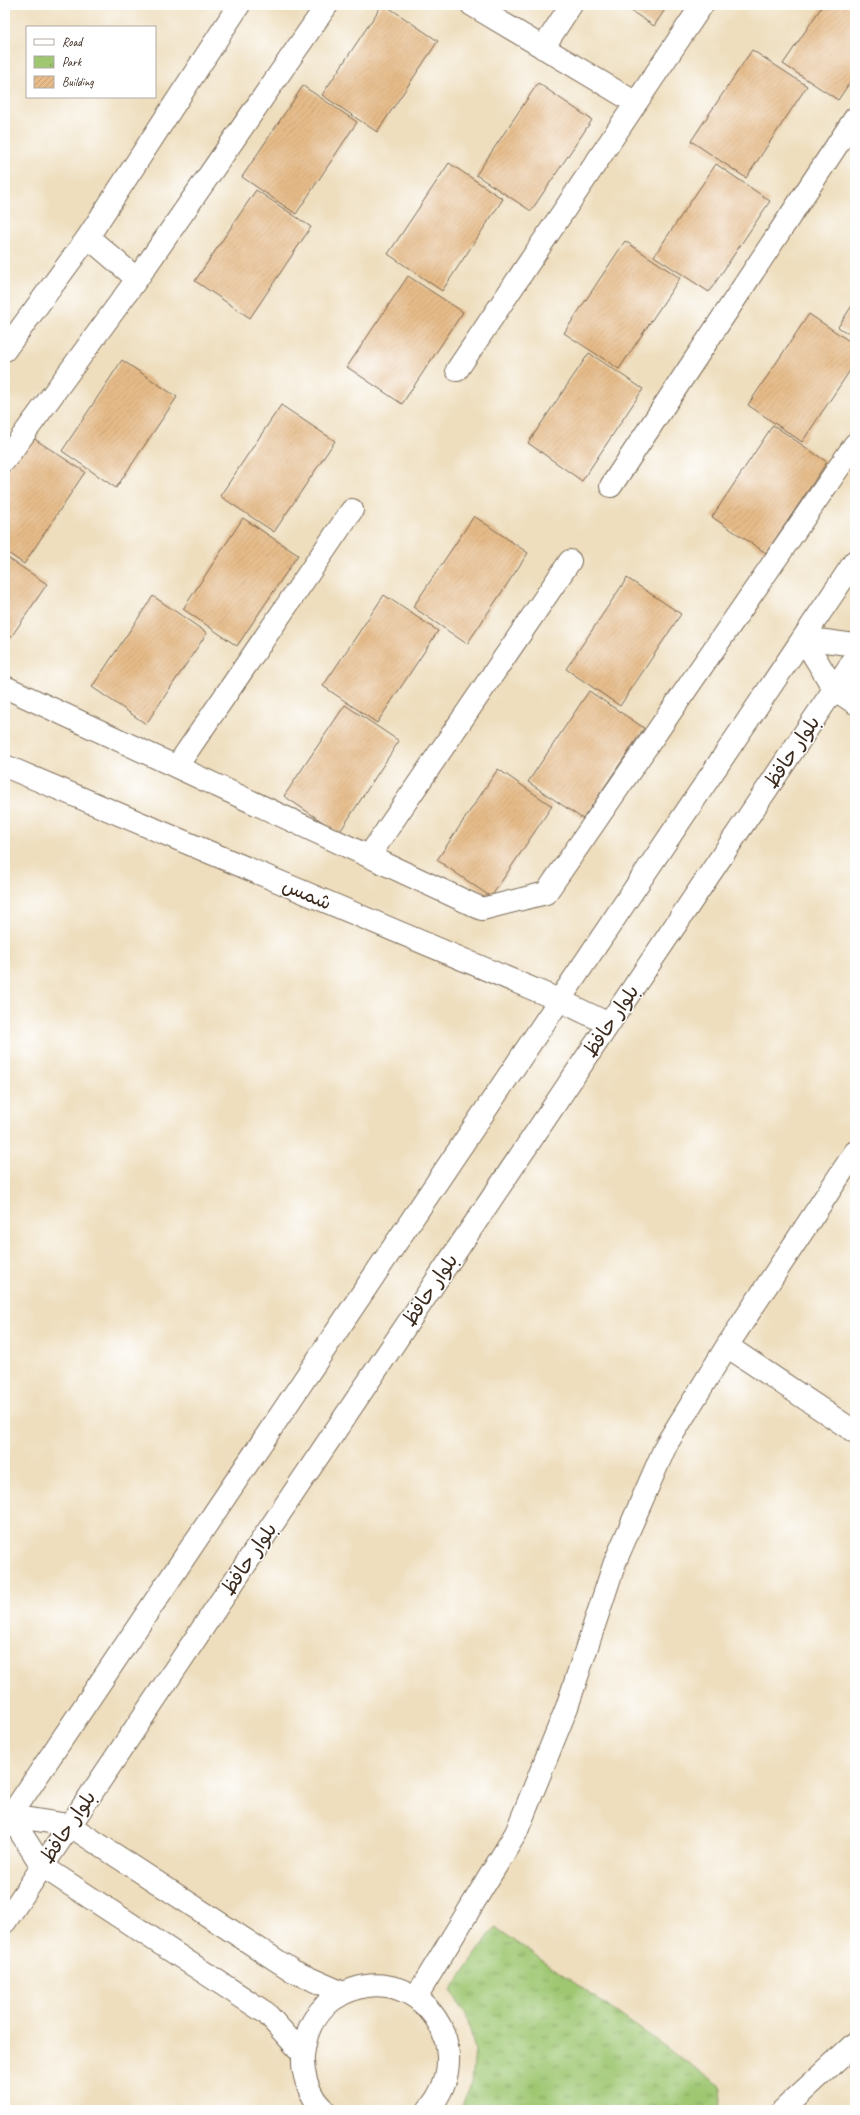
<svg xmlns="http://www.w3.org/2000/svg" width="860" height="2115" viewBox="0 0 860 2115" font-family="Caveat,'Playpen Sans Arabic',sans-serif">
	<style>
		.park { fill: url(#park-tufts); stroke: #6d7848 }
		.building { fill: url(#building-hatch) }
		.lines { fill: none; stroke-linecap: round; stroke-linejoin: round }
		.minor-casing { stroke: #7a6956; stroke-width: 24 }
		.minor { stroke: #fff; stroke-width: 22 }
		.labels { text-anchor: middle; dominant-baseline: central; stroke-width: 3; stroke-linejoin: round; paint-order: stroke }
		.street-label { font-size: 20px; fill: #3b2a1e; stroke: #fff }
	</style>
	<defs>
		<pattern id="park-tufts" width="24" height="20" patternUnits="userSpaceOnUse"><rect width="24" height="20" fill="#9fc772"/><path d="M3 7l-1-3M5 7V3M7 7l1-3M15 17l-1-3M17 17v-4M19 17l1-3" fill="none" stroke="#83a25d"/></pattern>
		<pattern id="building-hatch" width="6" height="6" patternUnits="userSpaceOnUse"><rect width="6" height="6" fill="#e6bb89"/><path d="M-1 1l2-2M0 6l6-6M5 7l2-2" fill="none" stroke="#c6a176"/></pattern>
	</defs>
	<rect width="100%" height="100%" fill="#fff"/>
	<filter id="ink" filterUnits="userSpaceOnUse"><feTurbulence type="fractalNoise" baseFrequency=".025" numOctaves="2"/><feDisplacementMap in="SourceGraphic" scale="8" xChannelSelector="R" yChannelSelector="G"/><feConvolveMatrix kernelMatrix="1 2 1 2 8 2 1 2 1" color-interpolation-filters="sRGB"/></filter>
	<filter id="wash" filterUnits="userSpaceOnUse"><feTurbulence type="fractalNoise" baseFrequency=".012" numOctaves="4" result="noise"/><feDisplacementMap in="SourceGraphic" scale="16" xChannelSelector="R" yChannelSelector="G"/><feGaussianBlur stdDeviation="0.9" result="paint"/><feColorMatrix in="noise" values="0 0 0 0 0 0 0 0 0 0 0 0 0 0 0 0 0 1.4 0 .05"/><feComposite in="paint" operator="in"/></filter>
	<g filter="url(#wash)">
		<rect width="100%" height="100%" fill="#eedebe"/>
		<path class="park" d="M 495,1927 L 721,2086 L 719,2110 L 460,2110 L 472,2083 L 475,2050 L 467,2018 L 451,1990 Z"/>
		<g id="blocks">
			<path class="building" d="M 382,5 L 385,5 L 438,41 L 377,132 L 322,95 Z
				M 622,5 L 668,5 L 654,26 Z
				M 823,5 L 855,5 L 855,75 L 838,100 L 783,64 Z
				M 752,50 L 807,86 L 746,178 L 691,141 Z
				M 538,83 L 592,120 L 531,211 L 476,175 Z
				M 303,86 L 357,122 L 296,214 L 242,177 Z
				M 449,163 L 503,199 L 442,291 L 388,254 Z
				M 716,164 L 770,201 L 709,292 L 654,256 Z
				M 256,190 L 311,227 L 250,318 L 195,281 Z
				M 625,241 L 680,278 L 619,369 L 564,333 Z
				M 408,276 L 463,312 L 402,404 L 347,367 Z
				M 855,301 L 855,338 L 838,327 Z
				M 809,314 L 855,345 L 855,363 L 802,442 L 748,405 Z
				M 589,353 L 643,389 L 582,481 L 528,443 Z
				M 122,360 L 177,397 L 116,488 L 62,451 Z
				M 281,405 L 335,441 L 274,532 L 220,496 Z
				M 773,425 L 827,462 L 766,553 L 712,517 Z
				M 30,436 L 85,472 L 24,564 L 5,551 L 5,473 Z
				M 474,516 L 528,553 L 467,644 L 413,607 Z
				M 243,518 L 298,555 L 237,646 L 183,609 Z
				M 5,556 L 47,584 L 5,646 Z
				M 627,578 L 681,614 L 620,706 L 566,669 Z
				M 384,595 L 438,631 L 377,723 L 323,686 Z
				M 153,596 L 207,633 L 146,724 L 92,687 Z
				M 589,691 L 644,728 L 583,819 L 528,782 Z
				M 345,705 L 399,741 L 339,833 L 284,796 Z
				M 498,769 L 552,806 L 491,897 L 437,860 Z"/>
		</g>
	</g>
	<g filter="url(#ink)">
		<use href="#blocks" fill-opacity="0" stroke="#7a6956" stroke-width="1"/>
		<g class="lines">
			<defs>
				<path id="minor" d="M 472,5 L 636,103 L 702,5
					M 543,48 L 571,5
					M 88,237 L 137,279 L 327,5
					M 5,350 L 88,237 L 239,5
					M 457,370 L 636,103
					M 5,460 L 137,279
					M 611,486 L 855,118
					M 803,638 L 834,689 L 855,703
					M 803,638 L 855,645
					M 5,687 L 482,909 L 546,893 L 855,444
					M 5,766 L 559,1000 L 609,1024
					M 177,766 L 352,510
					M 369,856 L 570,561
					M 727,1346 L 855,1432
					M 10,1816 L 42,1866 L 266,2013 L 303,2054
					M 10,1816 L 69,1825 L 293,1971 L 343,1993
					M 5,1824 L 855,561
					M 5,1922 L 855,658
					M 416,1997 L 516,1833 L 567,1707 L 615,1562 L 666,1445 L 727,1346 L 855,1152
					M 324,2110 C 308,2096 300,2069 304,2049 C 307,2028 317,2010 334,1999 C 407,1950 486,2043 428,2110
					M 783,2110 L 855,2043"/>
			</defs>
			<use href="#minor" class="minor-casing"/>
			<use href="#minor" class="minor"/>
		</g>
	</g>
	<g class="labels">
		<g class="street-label">
			<text transform="translate(792 752) rotate(-56)">بلوار حافظ</text>
			<text transform="translate(307 894) rotate(23)">شمس</text>
			<text transform="translate(611 1021) rotate(-56)">بلوار حافظ</text>
			<text transform="translate(430 1290) rotate(-56)">بلوار حافظ</text>
			<text transform="translate(249 1559) rotate(-56)">بلوار حافظ</text>
			<text transform="translate(68 1827) rotate(-56)">بلوار حافظ</text>
		</g>
	</g>
	<rect width="860" height="2115" fill="none" stroke="#fff" stroke-width="20"/>
	<rect x="26" y="26" width="130" height="72" fill="#ffffff" stroke="#b1aaa5"/>
	<rect x="34" y="39" width="20" height="6" fill="#ffffff" stroke="#b1aaa5"/>
	<text x="62" y="46" font-size="12" fill="#3b2a1e">Road</text>
	<rect x="34" y="56" width="20" height="12" fill="url(#park-tufts)" stroke="#b1aaa5"/>
	<text x="62" y="66" font-size="12" fill="#3b2a1e">Park</text>
	<rect x="34" y="76" width="20" height="12" fill="url(#building-hatch)" stroke="#b1aaa5"/>
	<text x="62" y="86" font-size="12" fill="#3b2a1e">Building</text>
</svg>
